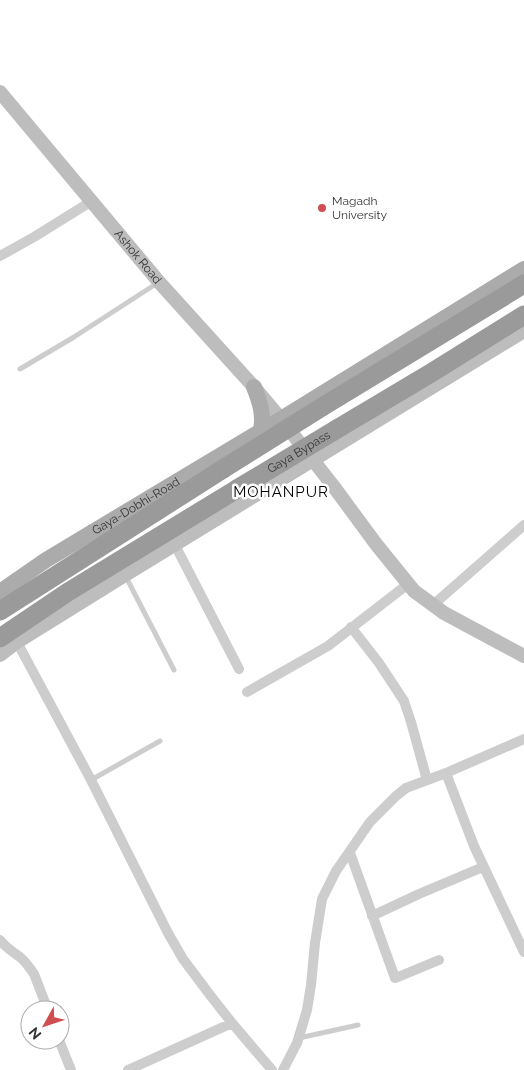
<svg xmlns="http://www.w3.org/2000/svg" width="524" height="1070" viewBox="0 0 524 1070" font-family="Raleway,sans-serif">
	<style>
		.lines { fill: none; stroke-linecap: round; stroke-linejoin: round }
		.lane { stroke: #cdcdcd; stroke-width: 5 }
		.street { stroke: #cdcdcd; stroke-width: 10 }
		.secondary { stroke: #bdbdbd; stroke-width: 14 }
		.primary { stroke: #ababab; stroke-width: 16 }
		.highway { stroke: #9a9a9a; stroke-width: 19 }
		.highway-bridge { stroke: #9a9a9a; stroke-width: 19 }
		.poi-dot { fill: #d14e50; stroke: #fff; stroke-width: 2 }
		.labels { text-anchor: middle; dominant-baseline: central; stroke-width: 5; stroke-linejoin: round; paint-order: stroke }
		.poi-label { font-size: 12px; fill: #333; stroke: #fff; text-anchor: start }
		.street-label { font-size: 12px; fill: #333; stroke: #fff }
		.quarter-label { font-size: 15px; letter-spacing: 1px; fill: #000; stroke: #fff }
	</style>
	<rect width="100%" height="100%" fill="#fff"/>
	<g class="lines">
		<path class="lane" d="M 20,369 L 74,337 L 159,282
			M 125,575 L 174,670
			M 91,780 L 160,741
			M 299,1038 L 358,1025"/>
		<path class="street" d="M 0,256 L 34,237 L 92,201
			M 175,545 L 239,669
			M 433,605 L 524,525
			M 351,627 L 379,663 L 404,701 L 411,722 L 427,780
			M 17,642 L 91,780 L 168,933 L 183,959 L 210,995 L 232,1023 L 272,1070
			M 247,692 L 328,646 L 408,584
			M 446,773 L 474,846 L 524,952
			M 350,853 L 395,978 L 398,977 L 439,960
			M 372,916 L 419,894 L 483,867
			M 0,940 C 6,948 13,952 20,957 C 26,962 30,968 34,974 L 48,1010
			M 59,1040 L 71,1070
			M 128,1070 L 232,1023
			M 283,1070 L 297,1043 L 307,1010 L 311,985 L 315,943 L 322,899 L 336,871 L 370,822 L 396,796 L 406,788 L 446,773 L 524,739"/>
		<g class="secondary">
			<path id="s1" d="M 0,92 L 159,282 L 254,387 L 281,419 L 334,487 L 376,544 L 414,591 L 444,613 L 524,656"/>
			<path d="M 0,655 L 17,642 L 125,575 L 524,331"/>
		</g>
		<g class="primary">
			<path d="M 254,387 C 260,402 264,415 261,430"/>
			<path id="s2" d="M 0,592 L 46,560 L 281,419 L 524,269"/>
		</g>
		<path class="highway" d="M 322,407 L 524,284
			M 337,429 L 431,373 L 524,315
			M 0,611 L 223,469
			M 0,638 L 68,592 L 237,489"/>
		<g class="highway-bridge">
			<path d="M 223,469 L 322,407"/>
			<path id="s3" d="M 237,489 L 337,429"/>
		</g>
	</g>
	<circle class="poi-dot" cx="322" cy="208" r="5"/>
	<g class="labels">
		<g class="poi-label">
			<text x="332" y="201">Magadh<tspan x="332" dy="14">University</tspan></text>
		</g>
		<g class="street-label">
			<text stroke="none"><textPath href="#s1" startOffset="215">Ashok Road</textPath></text>
			<text stroke="none"><textPath href="#s3" startOffset="72">Gaya Bypass</textPath></text>
			<text stroke="none"><textPath href="#s2" startOffset="161">Gaya-Dobhi-Road</textPath></text>
		</g>
		<g class="quarter-label">
			<text x="281" y="492">MOHANPUR</text>
		</g>
	</g>
	<g transform="translate(45 1025) rotate(230)"><circle r="24" fill="#ffffff" stroke="#adadad"/>
	<path d="M0-4L9 19L0 12L-9 19Z" fill="#d14e50"/>
	<text y="-8" font-size="14" font-weight="bold" text-anchor="middle" fill="#333333">N</text>
	</g>
</svg>
